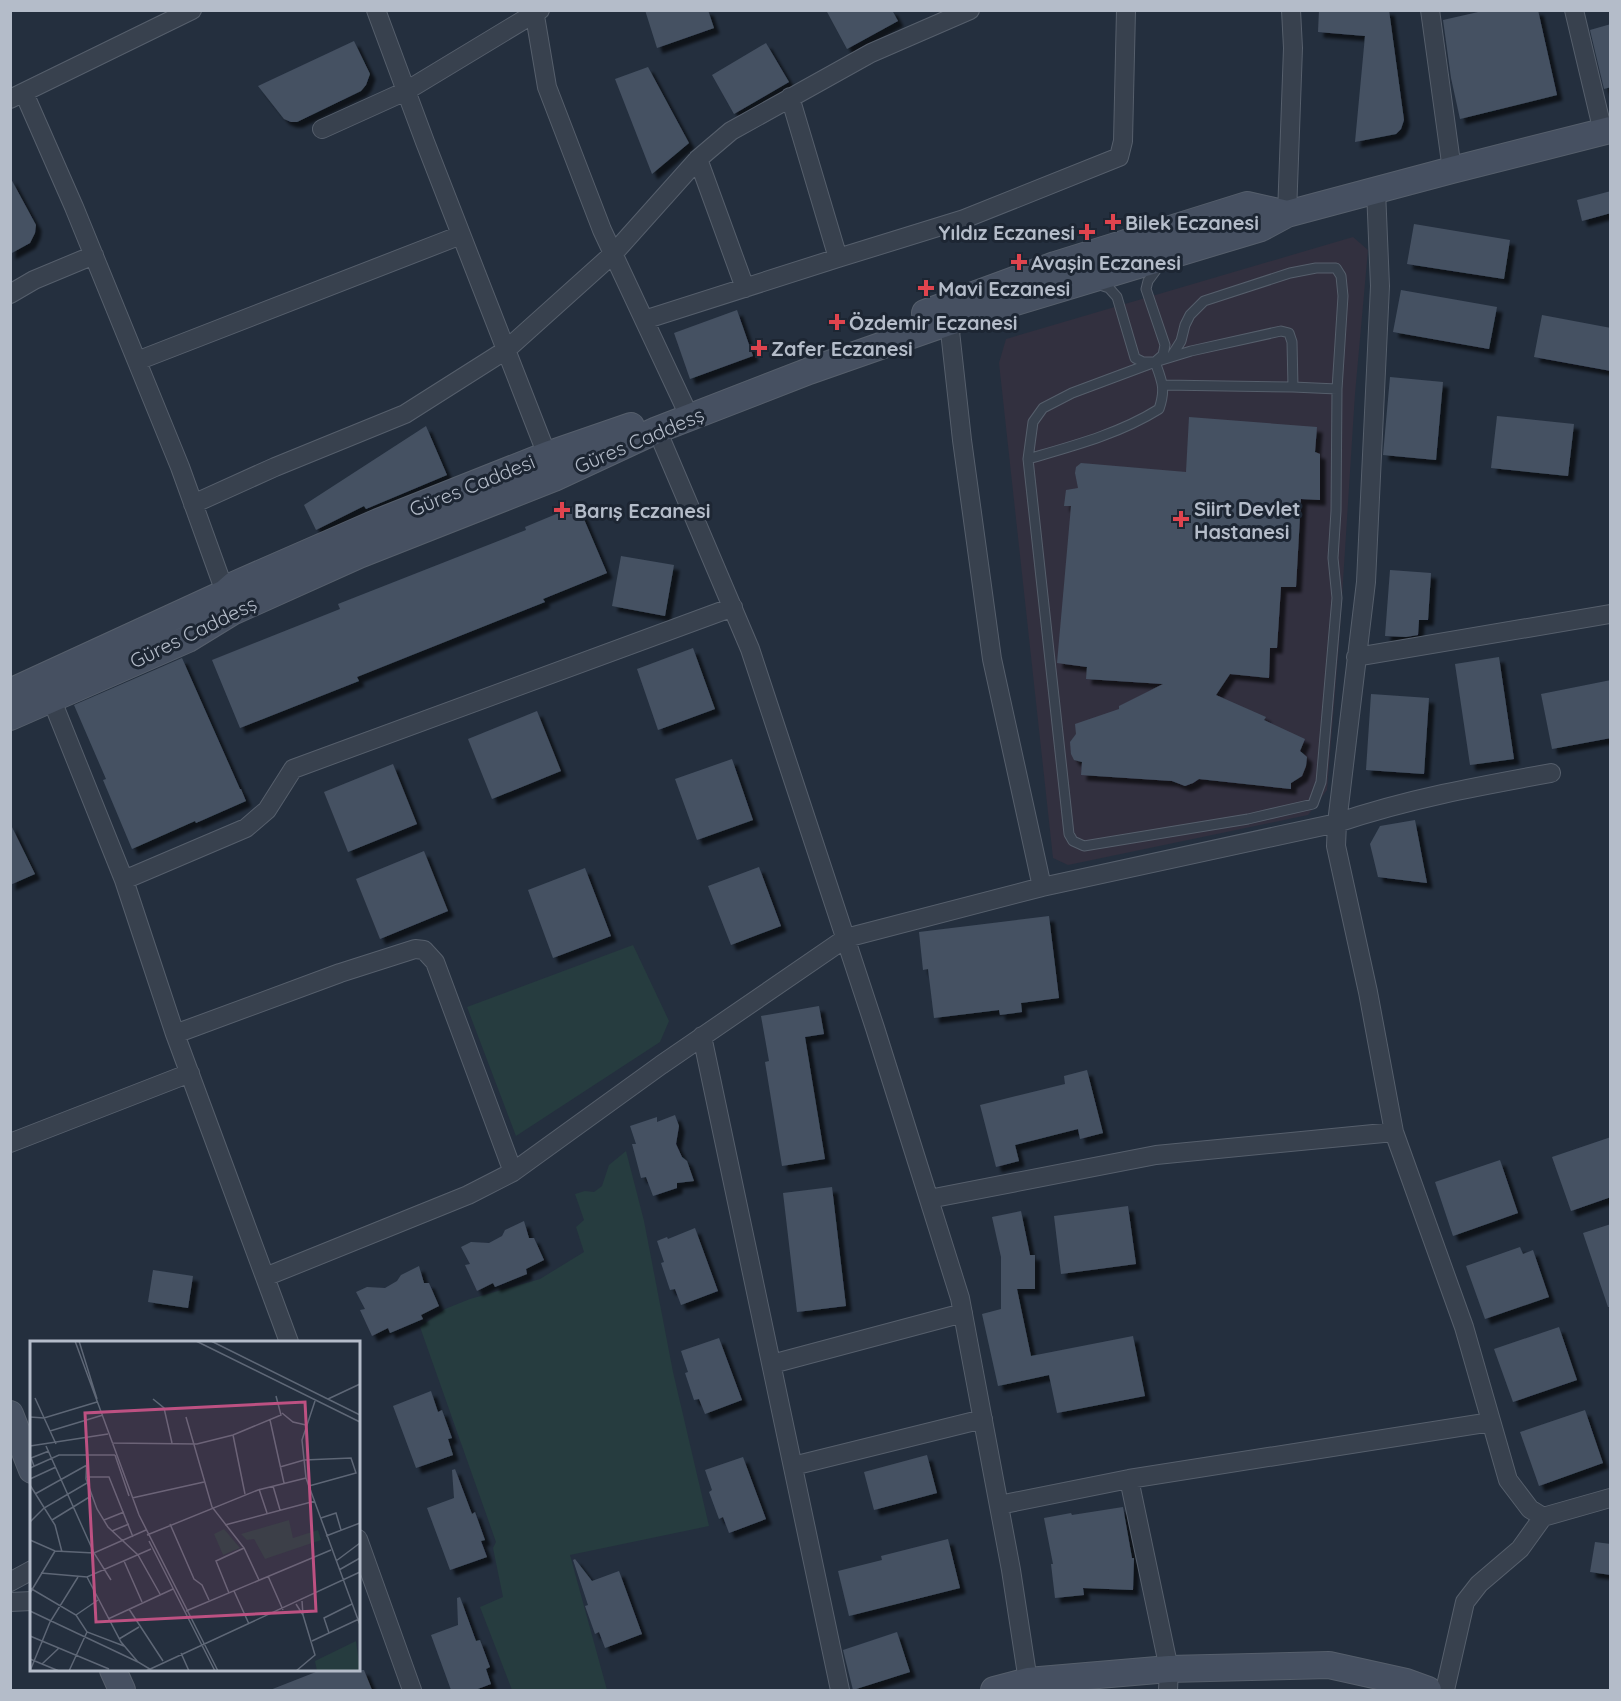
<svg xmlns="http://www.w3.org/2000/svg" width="1621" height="1701" viewBox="0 0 1621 1701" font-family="Quicksand,sans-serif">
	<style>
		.medical { fill: #32303f }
		.green { fill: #263c3f }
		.building { fill: #455162; filter: url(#shadow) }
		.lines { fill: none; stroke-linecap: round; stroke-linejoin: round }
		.lane-casing { stroke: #565f6c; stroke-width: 11 }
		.street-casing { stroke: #565f6c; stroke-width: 20 }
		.secondary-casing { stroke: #565f6c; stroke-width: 28 }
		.lane { stroke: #38414e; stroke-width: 9 }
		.street { stroke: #38414e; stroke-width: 18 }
		.secondary { stroke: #465061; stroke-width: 26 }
		.health-dot { fill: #e0444e; stroke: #1d2633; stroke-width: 2 }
		.labels { text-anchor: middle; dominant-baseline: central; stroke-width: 6; stroke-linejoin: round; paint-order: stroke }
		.poi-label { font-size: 20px; font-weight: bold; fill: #b4bcc9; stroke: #1d2633; text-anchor: start }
		.street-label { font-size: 20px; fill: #b4bcc9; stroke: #1d2633 }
		.inset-road { fill: none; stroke: #5e6776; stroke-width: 1.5 }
		.view { fill: #bd5182; fill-opacity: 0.15; stroke: #bd5182; stroke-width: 3 }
		.inset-edge { fill: none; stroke: #b4bcc9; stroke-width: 3 }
	</style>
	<defs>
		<filter id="shadow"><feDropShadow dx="5.5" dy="5.5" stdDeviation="1.5" flood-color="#0009"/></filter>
	</defs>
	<rect width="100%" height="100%" fill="#242f3e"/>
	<path class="medical" d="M 1353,237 L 1368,250 L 1355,394 L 1339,644 L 1327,790 L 1308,815 L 1068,865 L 1053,858 L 999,363 L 1006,339 Z"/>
	<path class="green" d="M 633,945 L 669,1021 L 660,1042 L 516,1136 L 467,1007 Z
		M 626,1151 L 644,1221 L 673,1372 L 709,1526 L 570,1555 L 607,1690 L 512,1690 L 480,1607 L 503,1597 L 493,1548 L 496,1542 L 420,1327 L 445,1309 L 470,1299 L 540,1279 L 584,1252 L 576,1227 L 584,1220 L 575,1194 L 585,1191 L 594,1192 L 602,1186 L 609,1165 Z"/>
	<path class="building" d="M 645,10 L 708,10 L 714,28 L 657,48 Z
		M 826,10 L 892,10 L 898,21 L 847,49 Z
		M 1319,10 L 1389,10 L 1404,120 L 1401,129 L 1396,134 L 1355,142 L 1365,36 L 1318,32 Z
		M 1487,10 L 1538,10 L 1557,95 L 1460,119 L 1451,78 L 1443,20 Z
		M 1611,24 L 1611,87 L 1604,89 L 1590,30 Z
		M 354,41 L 370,74 L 366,85 L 361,91 L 297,122 L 291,122 L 284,119 L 258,86 Z
		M 766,43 L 789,82 L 734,114 L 712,75 Z
		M 648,67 L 689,143 L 652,174 L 615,79 Z
		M 10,177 L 36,225 L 35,233 L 30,243 L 10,254 Z
		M 1611,191 L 1611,213 L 1582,221 L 1577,200 Z
		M 1414,224 L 1510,240 L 1504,279 L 1407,264 Z
		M 1401,290 L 1497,307 L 1489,349 L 1393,332 Z
		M 737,310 L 753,356 L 690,379 L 674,333 Z
		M 1542,315 L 1611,328 L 1611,371 L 1534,357 Z
		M 1390,377 L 1443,382 L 1436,460 L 1383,455 Z
		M 1497,416 L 1574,424 L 1568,476 L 1491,468 Z
		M 1189,417 L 1317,427 L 1315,452 L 1320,454 L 1320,500 L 1301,499 L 1296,587 L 1281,587 L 1277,648 L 1270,648 L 1269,678 L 1230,674 L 1216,695 L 1266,717 L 1264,720 L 1305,739 L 1300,751 L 1307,757 L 1306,766 L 1302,776 L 1291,783 L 1291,789 L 1199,779 L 1193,783 L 1185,786 L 1172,781 L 1081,775 L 1082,762 L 1074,760 L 1071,754 L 1070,742 L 1076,734 L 1075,724 L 1119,709 L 1119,706 L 1163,684 L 1086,679 L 1087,667 L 1057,663 L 1071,506 L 1064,506 L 1066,490 L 1078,488 L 1075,473 L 1076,467 L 1081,463 L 1186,472 Z
		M 426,426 L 447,475 L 366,509 L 364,506 L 316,530 L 304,505 Z
		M 578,505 L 607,573 L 543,599 L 545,602 L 357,677 L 359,681 L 240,728 L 212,660 L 340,609 L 338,604 L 526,530 L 525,527 Z
		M 621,556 L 674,565 L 665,616 L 612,606 Z
		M 1390,570 L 1431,573 L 1428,620 L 1419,620 L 1418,635 L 1406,637 L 1385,636 Z
		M 693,648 L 715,709 L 658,730 L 637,669 Z
		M 1499,657 L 1514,759 L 1470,765 L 1455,664 Z
		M 182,658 L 240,789 L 241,789 L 246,801 L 196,823 L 195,821 L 132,849 L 103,780 L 106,779 L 74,705 Z
		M 1611,680 L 1611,738 L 1552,749 L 1541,694 Z
		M 1371,694 L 1429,698 L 1424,774 L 1366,770 Z
		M 537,711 L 561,771 L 492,799 L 468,739 Z
		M 732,759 L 753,820 L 697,840 L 675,779 Z
		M 393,764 L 417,824 L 348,852 L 324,792 Z
		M 1415,820 L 1427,883 L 1378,877 L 1370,844 L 1380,826 Z
		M 10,823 L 35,874 L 10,885 Z
		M 424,851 L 448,911 L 380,939 L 356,879 Z
		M 759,867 L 781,926 L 731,945 L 708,886 Z
		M 585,868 L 611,936 L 553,958 L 528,890 Z
		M 1049,916 L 1059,998 L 1021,1003 L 1022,1012 L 1000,1015 L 999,1010 L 934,1018 L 928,969 L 923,970 L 919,932 Z
		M 819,1006 L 824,1034 L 805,1037 L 825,1159 L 782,1166 L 765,1062 L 769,1061 L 761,1016 Z
		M 1087,1070 L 1103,1133 L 1080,1139 L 1078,1129 L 1015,1145 L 1019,1161 L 996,1167 L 980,1105 L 1065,1084 L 1064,1076 Z
		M 675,1115 L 679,1126 L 676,1144 L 682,1157 L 687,1161 L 694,1181 L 677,1183 L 677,1188 L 653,1196 L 646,1177 L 641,1178 L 632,1144 L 636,1144 L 630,1126 L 657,1117 L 657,1122 Z
		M 1611,1137 L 1611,1197 L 1571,1211 L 1552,1157 Z
		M 1500,1160 L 1518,1213 L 1453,1236 L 1435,1182 Z
		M 832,1187 L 846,1306 L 797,1312 L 783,1193 Z
		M 1128,1206 L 1136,1264 L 1061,1274 L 1054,1216 Z
		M 1021,1211 L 1030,1255 L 1035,1255 L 1035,1289 L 1017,1289 L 1031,1356 L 1133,1336 L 1145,1396 L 1057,1413 L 1049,1375 L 998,1386 L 982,1314 L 1001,1309 L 1001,1257 L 992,1217 Z
		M 524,1221 L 529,1238 L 534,1238 L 544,1260 L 526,1269 L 527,1274 L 495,1287 L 493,1283 L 477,1291 L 465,1265 L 470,1264 L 461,1247 L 471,1242 L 489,1243 L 502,1236 L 505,1230 Z
		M 1611,1224 L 1611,1307 L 1608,1307 L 1583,1233 Z
		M 695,1228 L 718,1291 L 681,1305 L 675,1289 L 670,1290 L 661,1263 L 664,1262 L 657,1241 L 667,1237 L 668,1239 Z
		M 1520,1247 L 1523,1254 L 1533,1250 L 1549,1297 L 1485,1319 L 1466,1266 Z
		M 419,1266 L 424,1283 L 429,1283 L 439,1306 L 421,1315 L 423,1319 L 390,1333 L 388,1328 L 372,1336 L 360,1310 L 365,1309 L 356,1292 L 367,1287 L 385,1288 L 397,1281 L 401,1275 Z
		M 153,1270 L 193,1276 L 188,1308 L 148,1302 Z
		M 1559,1327 L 1577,1380 L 1513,1402 L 1494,1349 Z
		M 719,1338 L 742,1400 L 705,1414 L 699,1399 L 694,1400 L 685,1373 L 688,1372 L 681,1351 Z
		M 431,1391 L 438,1412 L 442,1410 L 452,1438 L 448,1439 L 453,1455 L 416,1468 L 393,1406 Z
		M 1585,1410 L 1603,1463 L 1539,1486 L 1520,1432 Z
		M 927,1455 L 937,1493 L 874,1510 L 864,1472 Z
		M 743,1457 L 766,1519 L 729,1533 L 723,1517 L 719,1519 L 709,1492 L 712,1490 L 705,1470 Z
		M 455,1469 L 472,1514 L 475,1512 L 485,1540 L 481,1541 L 487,1557 L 450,1570 L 427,1508 L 454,1498 L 452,1470 Z
		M 1123,1507 L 1132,1558 L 1134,1558 L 1133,1590 L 1083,1588 L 1084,1595 L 1055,1598 L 1051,1564 L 1053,1564 L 1044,1518 L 1071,1513 L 1072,1515 Z
		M 948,1539 L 960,1588 L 849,1616 L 838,1571 L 882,1560 L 881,1556 Z
		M 1595,1542 L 1611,1544 L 1611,1575 L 1590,1572 Z
		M 575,1559 L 592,1581 L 619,1571 L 642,1634 L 605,1648 L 599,1632 L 595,1634 L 585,1606 L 588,1605 L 573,1560 Z
		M 460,1597 L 476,1641 L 480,1640 L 490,1667 L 486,1669 L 491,1684 L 475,1690 L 451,1690 L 431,1635 L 458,1625 L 457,1598 Z
		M 897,1632 L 910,1672 L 853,1690 L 843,1650 Z
		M 321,1670 L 364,1670 L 372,1690 L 270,1690 Z"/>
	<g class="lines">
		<defs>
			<path id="lane" d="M 1097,284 L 1109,288 L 1117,297 L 1135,358 L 1143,362 L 1155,362 L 1163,355 L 1165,345 L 1146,289 L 1148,281 L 1159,266
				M 1171,357 L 1181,341 L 1185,325 L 1190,315 L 1204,301 L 1290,273 L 1316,268 L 1336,268 L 1341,276 L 1343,296 L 1337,389 L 1336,511 L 1333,558 L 1337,598 L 1321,782 L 1313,804 L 1248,819 L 1084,846 L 1073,841 L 1069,834 L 1028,459 L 1033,422 L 1043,408 L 1072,393 L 1155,362 L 1191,351 L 1281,331 L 1289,333 L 1292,342 L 1293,387
				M 1164,385 L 1293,387 L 1337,389
				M 1028,459 C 1073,446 1119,434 1159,409 C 1166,389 1162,381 1155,362"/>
			<path id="street" d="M 376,10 L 425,142 L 547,455
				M 534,10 L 547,87 L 602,230 L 690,418
				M 1430,10 L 1452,170
				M 1574,10 L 1603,132
				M 24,93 L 74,207 L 180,467 L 229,603
				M 790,97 L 838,258
				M 10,99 L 192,10
				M 322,129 L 406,91 L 540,10
				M 698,159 L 745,288
				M 1376,190 L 1380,286 L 1366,582 L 1337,823 L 1336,846 L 1368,992 L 1394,1132 L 1464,1327 L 1508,1480 L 1530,1509 L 1543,1517 L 1610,1498
				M 1287,214 L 1293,48 L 1291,10
				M 10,294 L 34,280 L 94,255
				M 644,320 L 838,258 L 964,219 L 1119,157 L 1123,141 L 1126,10
				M 949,322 L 962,440 L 992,659 L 1042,887
				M 137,361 L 461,235
				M 657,430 L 750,649 L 875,1028 L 960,1298 L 1011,1570 L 1028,1681
				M 193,504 L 275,467 L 405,414 L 506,350 L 614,253 L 698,159 L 731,131 L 871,53 L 970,10
				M 1356,657 L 1610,614
				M 51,698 L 124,880 L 175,1034 L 289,1342
				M 124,880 L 246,828 L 267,810 L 293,769 L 733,607
				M 175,1034 L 340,973 L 415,949 L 424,950 L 435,962 L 513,1172
				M 702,1036 L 840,1690
				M 10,1143 L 190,1073
				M 929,1199 L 1156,1155 L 1394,1132
				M 265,1277 L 468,1195 L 513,1172 L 661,1065 L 846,938 L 1042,887 L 1337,823 C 1407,799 1479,786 1551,773
				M 772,1364 L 963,1313
				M 793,1466 L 983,1419
				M 1129,1479 L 1169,1669 L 1168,1690
				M 999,1505 L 1129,1479 L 1491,1422
				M 358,1539 L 412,1690
				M 10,1582 L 32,1570
				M 10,1602 L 32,1601
				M 1445,1690 L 1465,1602 L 1479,1584 L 1520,1549 L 1543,1517"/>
			<path id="secondary" d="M 925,313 L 1055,265 L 1247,205 L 1287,214
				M 10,692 L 225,593 L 234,585 L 378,522 L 547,455 L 631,426
				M 10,717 L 188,639 L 232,612 L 359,555 L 554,478 L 657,430 L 809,371 L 949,322 L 1261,228 L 1287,214 L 1452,170 L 1610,130
				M 10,1414 L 32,1470
				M 113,1670 L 122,1690
				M 994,1690 L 1028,1681 L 1169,1669 L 1329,1665 L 1406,1682 L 1428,1690"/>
		</defs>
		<use href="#lane" class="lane-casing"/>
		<use href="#street" class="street-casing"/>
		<use href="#secondary" class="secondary-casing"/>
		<use href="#lane" class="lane"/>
		<use href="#street" class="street"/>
		<use href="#secondary" class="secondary"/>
	</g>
	<g class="health-dot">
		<path d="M1110 213h6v6h6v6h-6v6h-6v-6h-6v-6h6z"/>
		<path d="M1084 223h6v6h6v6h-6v6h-6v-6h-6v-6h6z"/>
		<path d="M1016 253h6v6h6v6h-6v6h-6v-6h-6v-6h6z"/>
		<path d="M923 279h6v6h6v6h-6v6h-6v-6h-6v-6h6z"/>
		<path d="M834 313h6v6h6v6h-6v6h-6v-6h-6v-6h6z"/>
		<path d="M756 339h6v6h6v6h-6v6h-6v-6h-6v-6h6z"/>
		<path d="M559 501h6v6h6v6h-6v6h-6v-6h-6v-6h6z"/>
		<path d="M1178 510h6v6h6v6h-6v6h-6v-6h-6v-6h6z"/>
	</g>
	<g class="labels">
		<g class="poi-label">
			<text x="1125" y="222">Bilek Eczanesi</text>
			<text x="1075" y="232" text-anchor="end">Yıldız Eczanesi</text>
			<text x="1031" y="262">Avaşin Eczanesi</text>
			<text x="938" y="288">Mavi Eczanesi</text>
			<text x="849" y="322">Özdemir Eczanesi</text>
			<text x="771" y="348">Zafer Eczanesi</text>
			<text x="1194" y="508">Siirt Devlet<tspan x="1194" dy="23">Hastanesi</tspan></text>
			<text x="574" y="510">Barış Eczanesi</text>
		</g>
		<g class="street-label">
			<text transform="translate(639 440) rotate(-23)">Güres Caddesş</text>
			<text transform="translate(472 485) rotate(-22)">Güres Caddesi</text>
			<text transform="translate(193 632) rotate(-26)">Güres Caddesş</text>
		</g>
	</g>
	<g transform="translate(30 1341)">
		<rect width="330" height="330" fill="#242f3e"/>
		<path d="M 259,179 L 263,197 L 288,189 L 291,199 L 235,218 L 224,198 L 217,199 L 211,193 ZM 194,188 L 210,207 L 193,214 L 184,193 ZM 326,300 L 330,330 L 287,330 L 285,320 Z" fill="#263c3f"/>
		<path class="inset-road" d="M 45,0 L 109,174 L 188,330M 49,0 L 67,58M 166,0 L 330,81M 181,0 L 330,74M 5,57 L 26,103M 123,58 L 134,67 L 142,102M 298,58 L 330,43M 285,60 L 272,99 L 276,137 L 330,284M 252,72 L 263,81 L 276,84M 0,76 L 14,77 L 67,61M 156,76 L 182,166 L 214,207 L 229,239M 240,79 L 254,142M 20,90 L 73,74M 203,94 L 215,153M 82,102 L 167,103 L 203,94 L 251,74 L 246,55M 0,105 L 78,93M 16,105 L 64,212 L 81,239M 85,114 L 99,155M 57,115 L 56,138 L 67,168 L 78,186 L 108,214 L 130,253M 4,125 L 1,117 L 19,110M 250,126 L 274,119 L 321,117 L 326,132 L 279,145M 0,127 L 29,114 L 85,114M 56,136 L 79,136 L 103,196M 0,138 L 26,126M 0,144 L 25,184 L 32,211M 243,145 L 250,169M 229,148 L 237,172M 5,153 L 57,124M 102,157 L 174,141M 291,177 L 306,172 L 311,189M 22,179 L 61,155M 74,179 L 94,171M 0,181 L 14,167 L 57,142M 140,183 L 164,238 L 172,244 L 179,259M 195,184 L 285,160M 82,190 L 99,183M 117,194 L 228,149 L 276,137M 296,195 L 330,182M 0,199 L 25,210 L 64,212 L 116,189M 119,200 L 185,330M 94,220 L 112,261M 306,220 L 330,202M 309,229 L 330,217M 11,232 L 57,236 L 121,208M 238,235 L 253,269M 57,236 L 91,301 L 108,321 L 123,330M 0,247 L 46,274 L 57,291 L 94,305M 204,250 L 219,283M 0,252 L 25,210M 199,252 L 186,220 L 214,207M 266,263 L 273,274 L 272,260M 99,268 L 133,320M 0,270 L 108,321M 156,270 L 301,209M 46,274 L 68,259M 78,278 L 143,248M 299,292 L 294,277 L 322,263M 0,295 L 79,328M 89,298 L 109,286M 282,300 L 329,278M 151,312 L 159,330M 0,318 L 29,330M 12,323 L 29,307M 0,330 L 20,281 L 48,236M 39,330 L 57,291M 116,330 L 330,231M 266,330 L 285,314 L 273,274"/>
		<path class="view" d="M 275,61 L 286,270 L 66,281 L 55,72 Z"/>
		<rect width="330" height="330" class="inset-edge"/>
	</g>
	<rect width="1621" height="1701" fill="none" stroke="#b4bcc9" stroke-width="24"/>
</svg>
